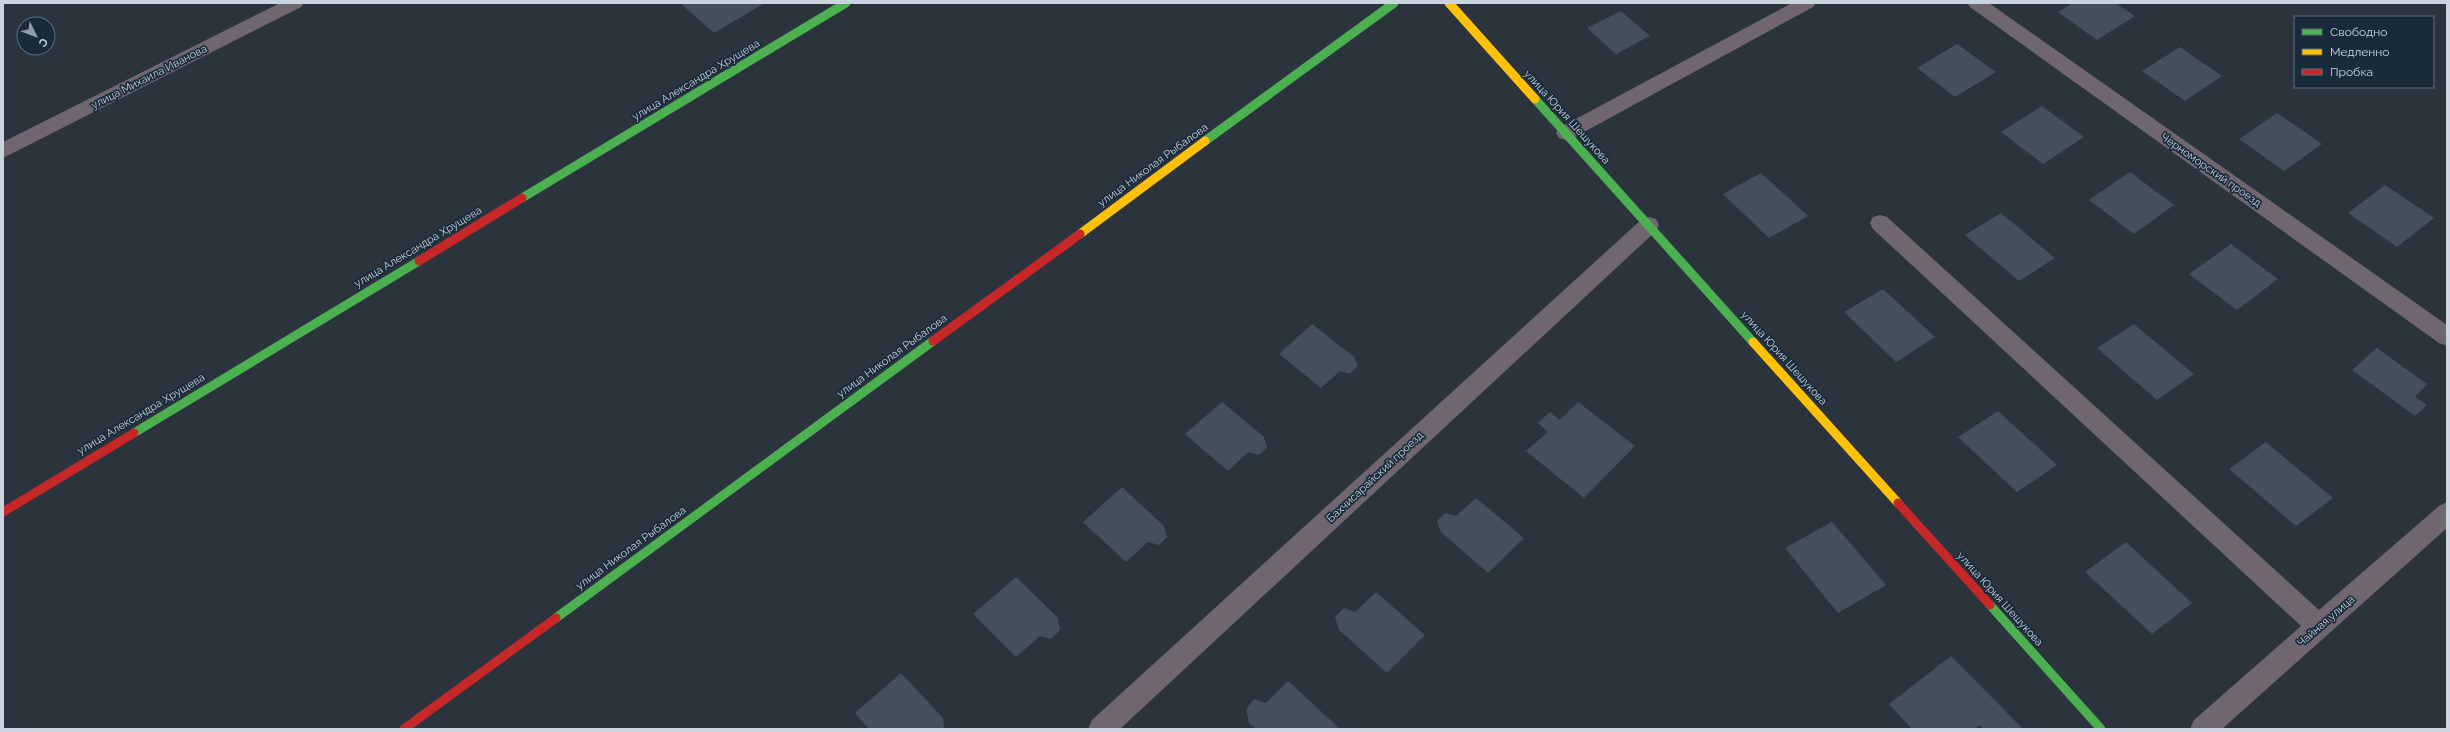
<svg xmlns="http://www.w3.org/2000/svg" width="2450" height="732" viewBox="0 0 2450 732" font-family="Raleway,sans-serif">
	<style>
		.building { fill: #434f5b }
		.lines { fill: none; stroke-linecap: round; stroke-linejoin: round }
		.lane { fill: #706670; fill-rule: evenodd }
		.street { fill: #706670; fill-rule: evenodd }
		.fast { stroke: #4caf50; stroke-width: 9 }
		.slow { stroke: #ffc107; stroke-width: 9 }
		.jam { stroke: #c62828; stroke-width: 9 }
		.labels { text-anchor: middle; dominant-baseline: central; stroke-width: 3.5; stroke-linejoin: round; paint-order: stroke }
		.street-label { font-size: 11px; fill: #c9d4df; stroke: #192a3b }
	</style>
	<rect width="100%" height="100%" fill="#2b343d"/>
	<path class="building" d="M 680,3 L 765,3 L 714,33 Z
		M 2073,3 L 2115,3 L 2135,16 L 2097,40 L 2058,12 Z
		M 1621,11 L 1650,36 L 1616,54 L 1587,28 Z
		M 1957,44 L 1996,72 L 1955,97 L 1917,68 Z
		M 2180,47 L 2222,76 L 2185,101 L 2142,71 Z
		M 2042,106 L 2084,137 L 2043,164 L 2001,132 Z
		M 2277,113 L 2322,144 L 2284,171 L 2239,139 Z
		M 2130,172 L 2174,205 L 2134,234 L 2089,200 Z
		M 1761,173 L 1808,216 L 1769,238 L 1723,194 Z
		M 2385,185 L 2434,218 L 2397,247 L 2348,213 Z
		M 2001,213 L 2055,258 L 2019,281 L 1965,235 Z
		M 2231,244 L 2278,279 L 2237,310 L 2189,274 Z
		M 1883,289 L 1935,337 L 1896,362 L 1844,312 Z
		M 1312,324 L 1354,357 L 1358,366 L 1350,374 L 1340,371 L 1321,388 L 1279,354 Z
		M 2134,324 L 2194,374 L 2157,400 L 2097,348 Z
		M 2377,348 L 2427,384 L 2415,397 L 2427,405 L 2415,416 L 2352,370 Z
		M 1222,402 L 1264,437 L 1267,448 L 1259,455 L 1248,452 L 1228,471 L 1185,434 Z
		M 1578,402 L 1635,446 L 1584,498 L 1526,451 L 1548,432 L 1538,423 L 1550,412 L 1560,420 Z
		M 1998,411 L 2057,465 L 2017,492 L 1958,437 Z
		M 2266,442 L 2333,498 L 2296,526 L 2229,469 Z
		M 1122,487 L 1164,526 L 1167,537 L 1159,545 L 1148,542 L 1126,562 L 1083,522 Z
		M 1476,498 L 1524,538 L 1488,573 L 1441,532 L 1437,521 L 1445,513 L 1456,516 Z
		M 1832,522 L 1886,585 L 1838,613 L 1785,548 Z
		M 2126,542 L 2192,603 L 2152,634 L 2085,572 Z
		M 1016,577 L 1058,618 L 1060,630 L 1051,639 L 1040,636 L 1016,657 L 973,614 Z
		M 1376,592 L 1425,635 L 1387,673 L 1339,630 L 1335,617 L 1344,608 L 1355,612 Z
		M 1951,656 L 2023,729 L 1983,729 L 1980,725 L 1975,729 L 1912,729 L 1889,704 Z
		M 901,673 L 943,718 L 944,729 L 869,729 L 855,713 Z
		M 1288,681 L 1338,727 L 1336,729 L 1256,729 L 1249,723 L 1246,709 L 1254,699 L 1266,703 Z"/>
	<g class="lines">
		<path class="lane" d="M 1880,215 L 1887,217 L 2319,610 L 2439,506 L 2447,502 L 2447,528 L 2222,729 L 2190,729 L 2194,720 L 2301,626 L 1873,229 L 1870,223 L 1873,217 Z"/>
		<path class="street" d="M 280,3 L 304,3 L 301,7 L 3,158 L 3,142 Z
			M 1792,3 L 1816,3 L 1813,7 L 1573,138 L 1566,140 L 1559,138 L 1556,133 L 1559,128 Z
			M 1967,3 L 1989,3 L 2447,325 L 2447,346 L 2439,343 L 1970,7 Z
			M 1649,217 L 1656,219 L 1659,225 L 1656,231 L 1120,729 L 1088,729 L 1092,720 L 1642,219 Z"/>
		<path class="fast" d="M 1535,99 L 1753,342
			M 1205,141 L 1394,3
			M 522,198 L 846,3
			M 134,433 L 419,261
			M 1990,605 L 2101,729
			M 556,618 L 933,341"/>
		<path class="slow" d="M 1449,3 L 1535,99
			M 1080,234 L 1205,141
			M 1753,342 L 1898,503"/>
		<path class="jam" d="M 419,261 L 522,198
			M 933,341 L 1080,234
			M 1898,503 L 1990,605
			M 3,512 L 134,433
			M 404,729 L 556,618"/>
	</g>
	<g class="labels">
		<g class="street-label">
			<text transform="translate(149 77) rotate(-27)">улица Михаила Иванова</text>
			<text transform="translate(696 80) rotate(-31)">улица Александра Хрущева</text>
			<text transform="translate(1567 117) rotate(48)">улица Юрия Шешукова</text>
			<text transform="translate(1153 165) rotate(-36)">улица Николая Рыбалова</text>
			<text transform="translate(2211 170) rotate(35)">Черноморский проезд</text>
			<text transform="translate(418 247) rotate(-31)">улица Александра Хрущева</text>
			<text transform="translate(892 356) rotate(-36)">улица Николая Рыбалова</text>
			<text transform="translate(1784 358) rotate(48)">улица Юрия Шешукова</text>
			<text transform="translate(141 414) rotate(-31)">улица Александра Хрущева</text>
			<text transform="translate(1375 477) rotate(-43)">Бахчисарайский проезд</text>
			<text transform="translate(631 548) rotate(-36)">улица Николая Рыбалова</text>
			<text transform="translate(2000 599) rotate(48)">улица Юрия Шешукова</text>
			<text transform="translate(2326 621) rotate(-41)">Чайная улица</text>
		</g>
	</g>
	<rect width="2450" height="732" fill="none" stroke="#c9d4df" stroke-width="8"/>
	<rect x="2294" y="16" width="140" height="72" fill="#192a3b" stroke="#5f6e7d"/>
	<rect x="2302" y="29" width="20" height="6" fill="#4caf50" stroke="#5f6e7d"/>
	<text x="2330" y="36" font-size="12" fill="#c9d4df">Свободно</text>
	<rect x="2302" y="49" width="20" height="6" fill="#ffc107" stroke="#5f6e7d"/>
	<text x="2330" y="56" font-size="12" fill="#c9d4df">Медленно</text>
	<rect x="2302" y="69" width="20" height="6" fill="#c62828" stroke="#5f6e7d"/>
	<text x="2330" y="76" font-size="12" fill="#c9d4df">Пробка</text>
	<g transform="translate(36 36) rotate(132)"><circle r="19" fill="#192a3b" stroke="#5f6e7d"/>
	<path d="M0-3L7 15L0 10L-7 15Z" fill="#929ca6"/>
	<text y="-6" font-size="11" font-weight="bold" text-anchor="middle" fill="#c9d4df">С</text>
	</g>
</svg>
